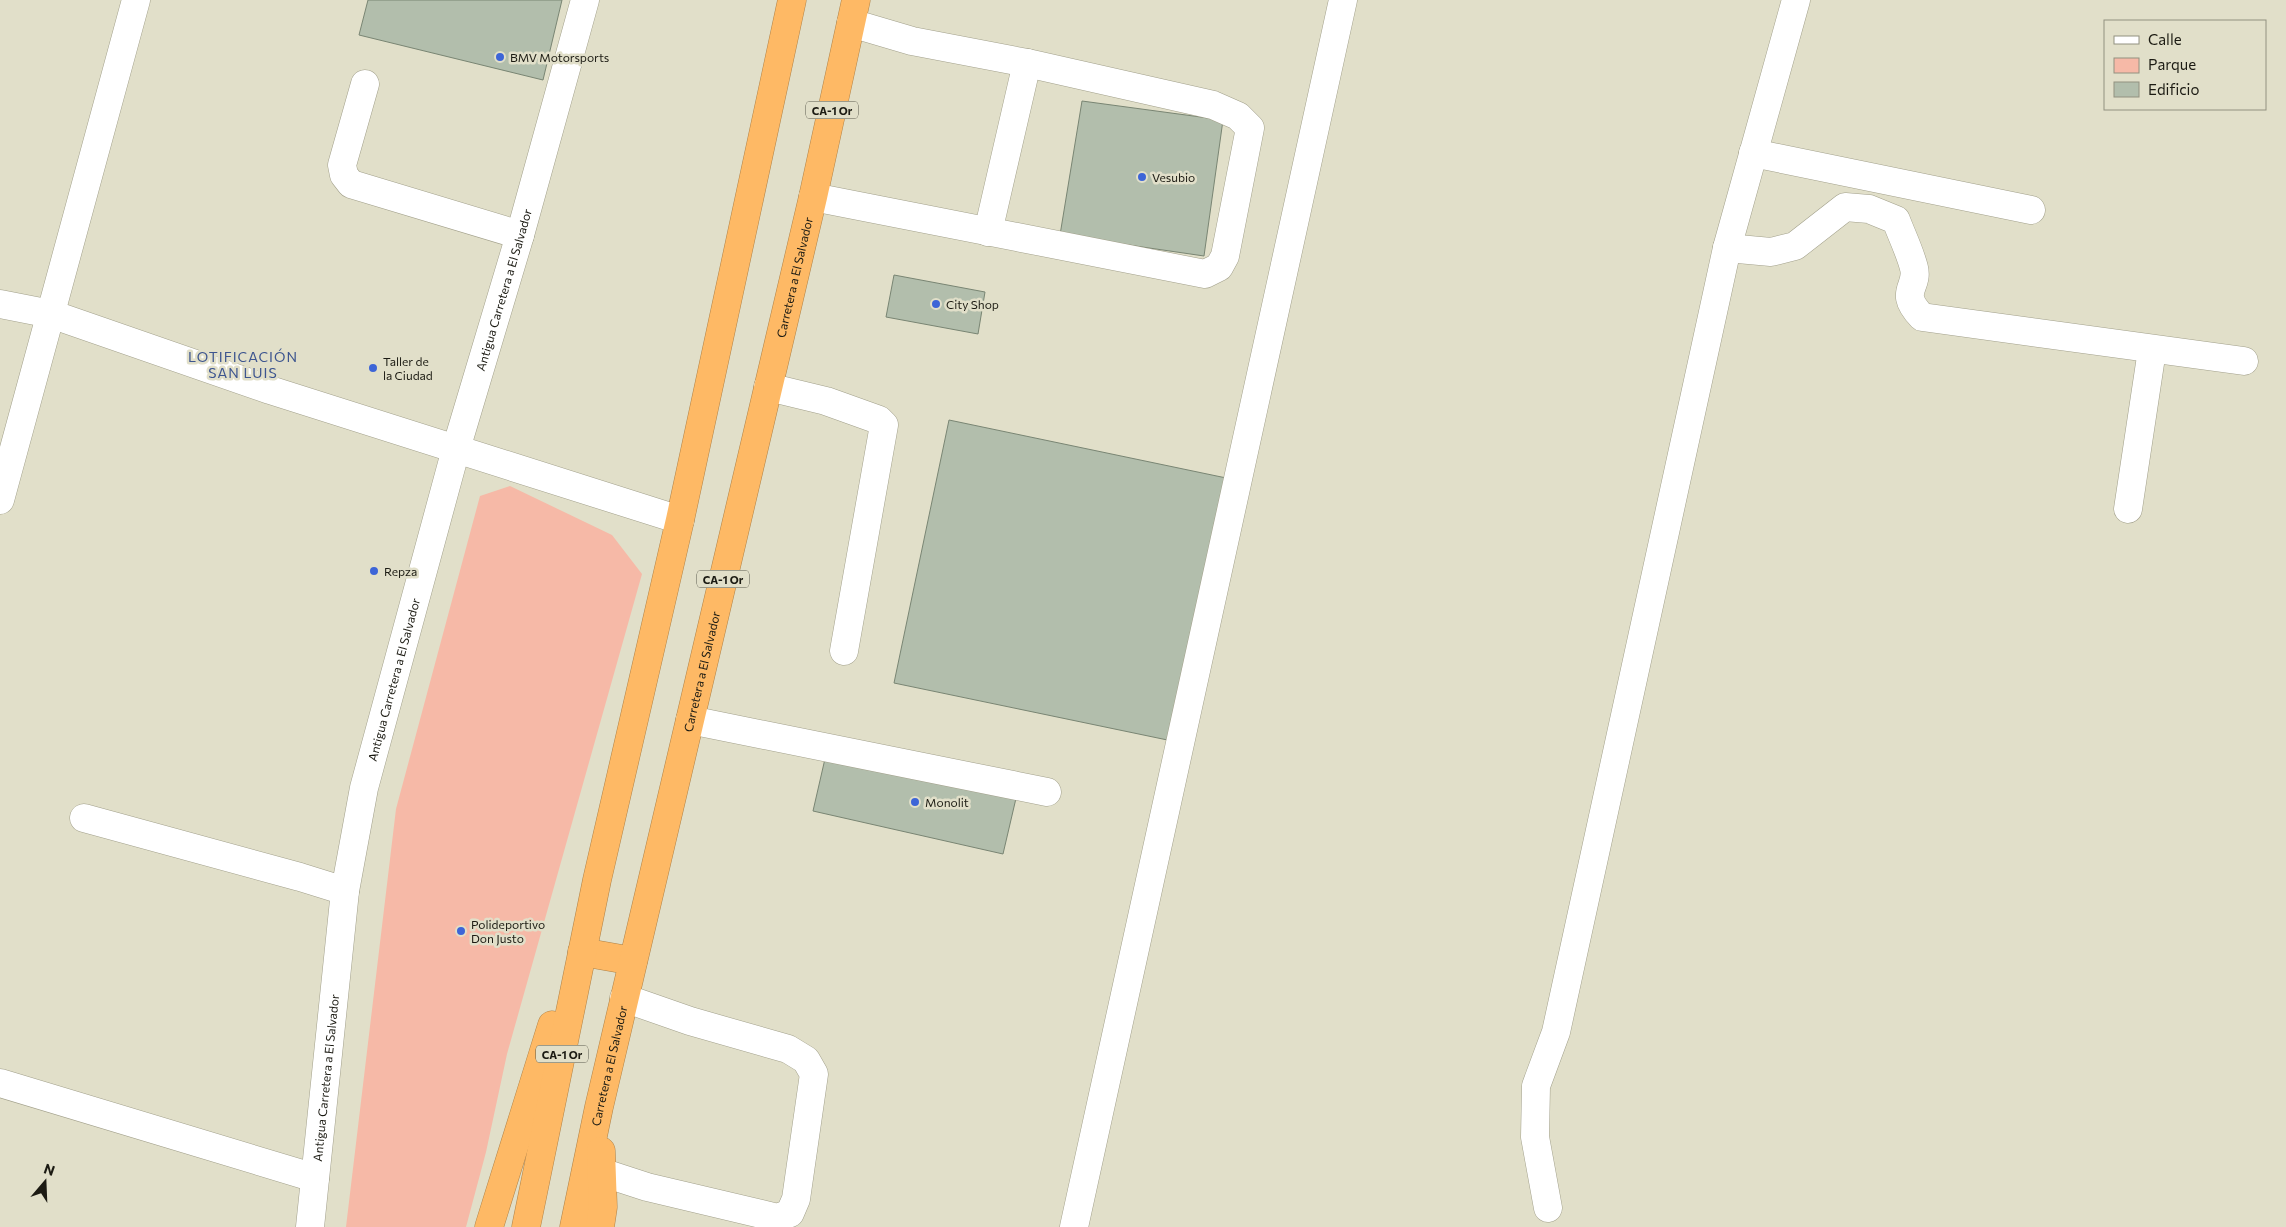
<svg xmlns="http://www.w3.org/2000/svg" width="2286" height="1227" viewBox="0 0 2286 1227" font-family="Commissioner,sans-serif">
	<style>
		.green { fill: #f6b9a7 }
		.building { fill: #b2beac; stroke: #798573 }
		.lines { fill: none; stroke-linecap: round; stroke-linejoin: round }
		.minor-casing { stroke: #a2a08b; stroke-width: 29 }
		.highway-casing { stroke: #af8248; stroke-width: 29 }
		.minor { stroke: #fff; stroke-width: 28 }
		.highway { stroke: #feb965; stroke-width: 28 }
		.poi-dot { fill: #3d65d7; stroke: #e1dfc9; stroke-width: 2 }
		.labels { text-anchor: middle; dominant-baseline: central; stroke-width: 5; stroke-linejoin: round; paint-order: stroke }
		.shield { fill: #e1dfc9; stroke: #57564a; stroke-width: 1 }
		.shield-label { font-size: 11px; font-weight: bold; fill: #1c1b13 }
		.poi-label { font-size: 12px; fill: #1c1b13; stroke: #e1dfc9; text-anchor: start }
		.street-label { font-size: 12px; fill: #1c1b13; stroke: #e1dfc9 }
		.neighbourhood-label { font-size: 14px; letter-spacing: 1px; fill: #3d558f; stroke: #e1dfc9 }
	</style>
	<rect width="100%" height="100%" fill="#e1dfc9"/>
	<path class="green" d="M 510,486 L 612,535 L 642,574 L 507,1054 L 486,1152 L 466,1227 L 346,1227 L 396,809 L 480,496 Z"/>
	<path class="building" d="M 368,0 L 562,0 L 543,80 L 359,35 Z
		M 1082,101 L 1223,120 L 1204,256 L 1060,235 Z
		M 894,275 L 985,292 L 978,334 L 886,317 Z
		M 949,420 L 1231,479 L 1177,742 L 894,683 Z
		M 827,750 L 1017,794 L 1003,854 L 813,811 Z"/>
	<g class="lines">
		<defs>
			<g id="minor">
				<path d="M 365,84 L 342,165 L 344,175 L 351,184 L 520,235"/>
				<path d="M 1753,153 L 2031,210"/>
				<path d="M 813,197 L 1205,274 L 1219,267 L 1225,256 L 1250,128 L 1238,116 L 1213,105 L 1027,63 L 912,41 L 851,23"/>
				<path d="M 988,232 L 1027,63"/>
				<path d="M 1727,248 L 1771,252 L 1795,246 L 1845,207 L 1869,209 L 1896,220 C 1902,236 1910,252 1914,268 C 1919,288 1897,291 1922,317 L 2244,361"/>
				<path d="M 0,304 L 51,314 L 270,390 L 680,520"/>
				<path d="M 768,387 L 826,401 L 879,420 L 884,425 L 844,651"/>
				<path d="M 0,500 L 136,0"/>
				<path d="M 2128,509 L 2152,350"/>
				<path d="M 690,720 L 1047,792"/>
				<path d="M 84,818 L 300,877 L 345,891"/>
				<path d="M 0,1083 L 315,1178"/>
				<path d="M 601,1172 L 647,1187 L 778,1218 L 790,1213 L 796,1199 L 814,1074 L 806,1060 L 788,1049 L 690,1021 L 624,998"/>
				<path d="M 1548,1208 L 1535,1137 L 1536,1086 L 1556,1032 L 1727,248 L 1796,0"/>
				<path id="s1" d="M 310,1227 L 345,891 L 364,788 L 456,449 L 520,235 L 585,0"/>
				<path d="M 1074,1227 L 1343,0"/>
			</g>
			<g id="highway">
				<path d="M 582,952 L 633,961"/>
				<path d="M 489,1227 L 552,1025"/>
				<path d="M 526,1227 L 597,880 L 680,520 L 792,0"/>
				<path id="s2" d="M 574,1227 L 599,1107 L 813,197 L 856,0"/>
				<path d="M 600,1227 L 603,1207 L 601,1151"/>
			</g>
		</defs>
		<use href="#minor" class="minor-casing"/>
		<use href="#highway" class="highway-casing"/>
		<use href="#minor" class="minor"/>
		<use href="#highway" class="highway"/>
	</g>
	<g class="poi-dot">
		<circle cx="500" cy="57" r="5"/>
		<circle cx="1142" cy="177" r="5"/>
		<circle cx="936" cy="304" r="5"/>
		<circle cx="373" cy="368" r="5"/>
		<circle cx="374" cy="571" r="5"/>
		<circle cx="915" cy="802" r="5"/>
		<circle cx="461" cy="931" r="5"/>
	</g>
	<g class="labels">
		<g class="shield">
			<rect x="806" y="101.5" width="52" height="17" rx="4"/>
			<rect x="697" y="570.5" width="52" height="17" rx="4"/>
			<rect x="536" y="1045.5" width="52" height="17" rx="4"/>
		</g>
		<g class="shield-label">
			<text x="832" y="110">CA-1 Or</text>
			<text x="723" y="579">CA-1 Or</text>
			<text x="562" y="1054">CA-1 Or</text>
		</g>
		<g class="poi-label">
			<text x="510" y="57">BMV Motorsports</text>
			<text x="1152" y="177">Vesubio</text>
			<text x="946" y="304">City Shop</text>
			<text x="383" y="361">Taller de<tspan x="383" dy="14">la Ciudad</tspan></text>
			<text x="384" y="571">Repza</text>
			<text x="925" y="802">Monolit</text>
			<text x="471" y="924">Polideportivo<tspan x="471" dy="14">Don Justo</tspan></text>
		</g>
		<g class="street-label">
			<text stroke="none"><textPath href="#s2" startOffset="975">Carretera a El Salvador</textPath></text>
			<text stroke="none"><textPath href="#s1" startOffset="960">Antigua Carretera a El Salvador</textPath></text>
			<text stroke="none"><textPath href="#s2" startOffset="570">Carretera a El Salvador</textPath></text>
			<text stroke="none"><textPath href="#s1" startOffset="555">Antigua Carretera a El Salvador</textPath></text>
			<text stroke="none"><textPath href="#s2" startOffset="165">Carretera a El Salvador</textPath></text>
			<text stroke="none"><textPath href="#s1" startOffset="150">Antigua Carretera a El Salvador</textPath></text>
		</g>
		<g class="neighbourhood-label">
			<text x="243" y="356">LOTIFICACIÓN<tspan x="243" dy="16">SAN LUIS</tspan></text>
		</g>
	</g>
	<rect x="2104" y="20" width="162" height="90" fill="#e1dfc9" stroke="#929180"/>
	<rect x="2114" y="36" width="25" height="8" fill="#ffffff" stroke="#929180"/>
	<text x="2148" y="45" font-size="15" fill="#1c1b13">Calle</text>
	<rect x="2114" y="58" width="25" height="15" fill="#f6b9a7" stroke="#929180"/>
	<text x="2148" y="70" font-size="15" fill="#1c1b13">Parque</text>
	<rect x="2114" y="82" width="25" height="15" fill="#b2beac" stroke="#929180"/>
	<text x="2148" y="95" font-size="15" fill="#1c1b13">Edificio</text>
	<g transform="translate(45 1182) rotate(19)" stroke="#e1dfc9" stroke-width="4" paint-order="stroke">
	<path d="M0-4L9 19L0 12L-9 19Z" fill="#1c1b13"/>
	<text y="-8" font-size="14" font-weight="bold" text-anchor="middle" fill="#1c1b13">N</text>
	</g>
</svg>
